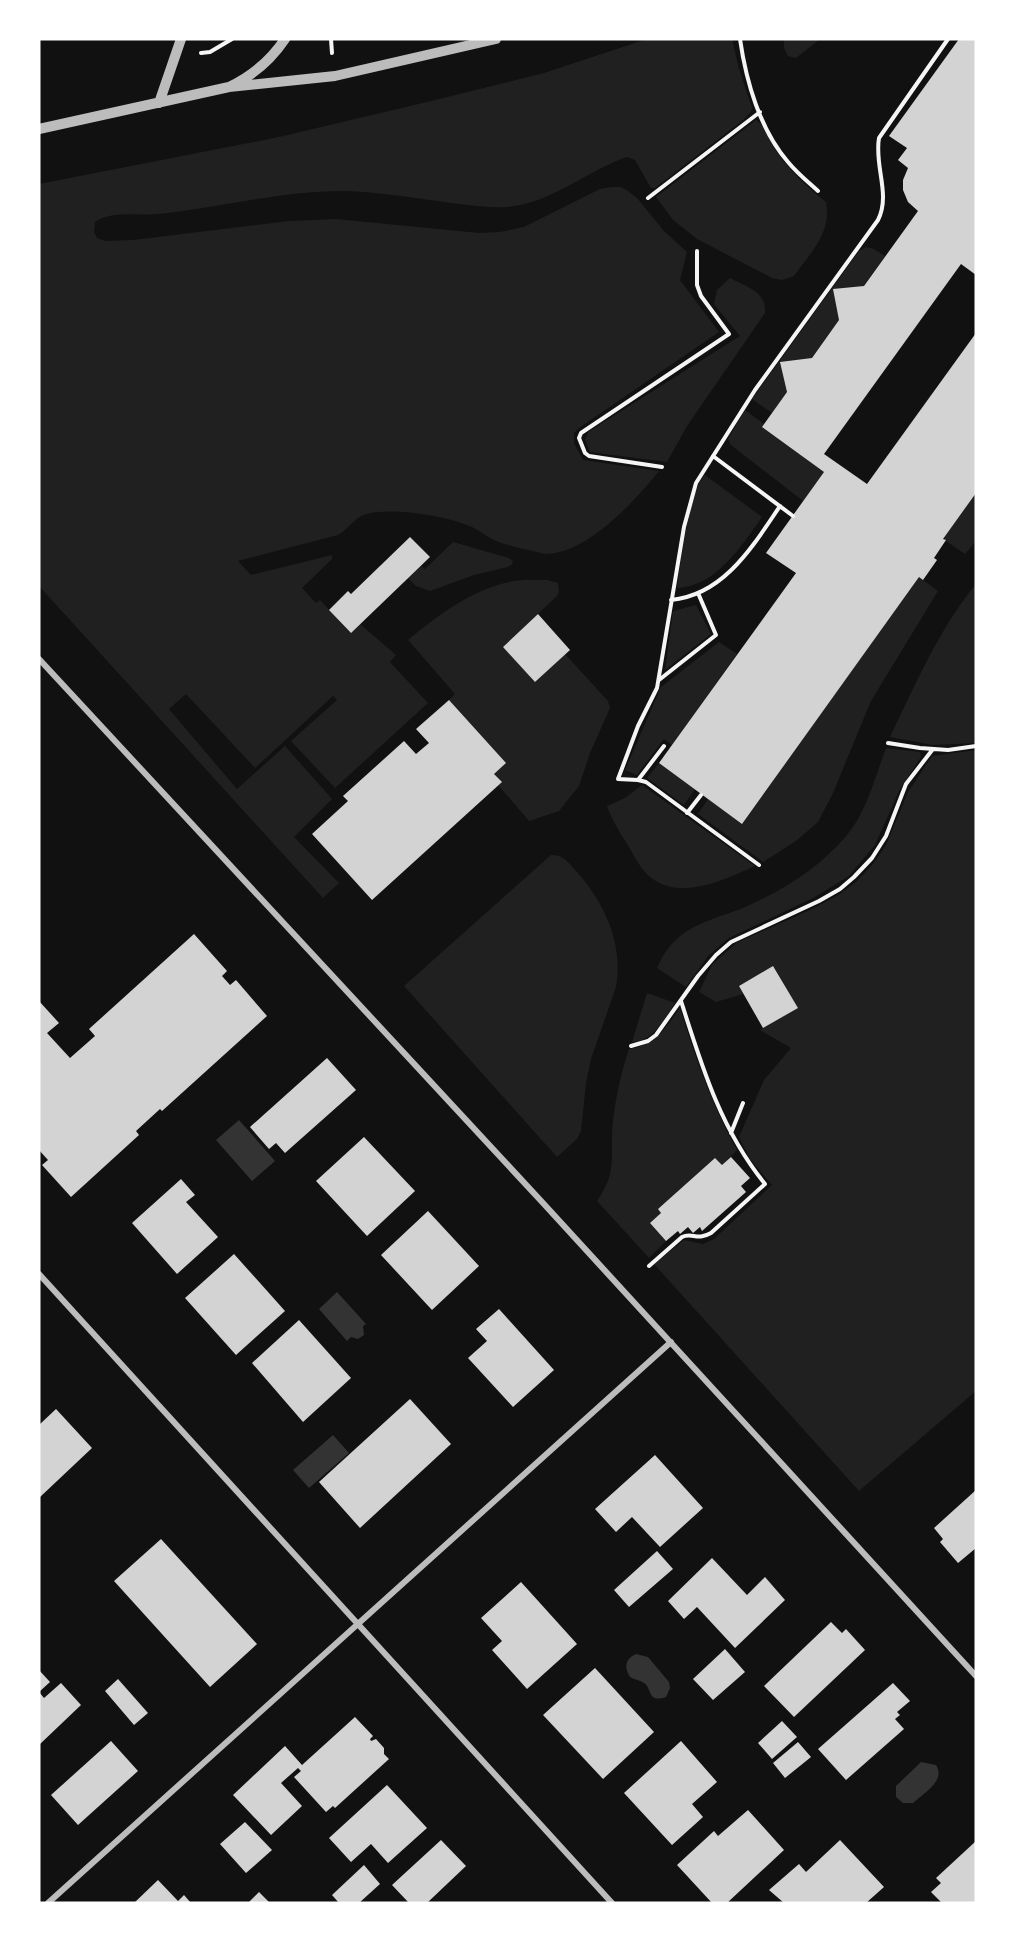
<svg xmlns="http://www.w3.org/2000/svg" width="1015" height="1942" viewBox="0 0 1015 1942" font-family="Signika,sans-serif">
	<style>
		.green { fill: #202020 }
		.water { fill: #333 }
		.building { fill: #d3d3d3 }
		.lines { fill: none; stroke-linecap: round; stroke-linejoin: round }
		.path { stroke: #f5f5f5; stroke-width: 4 }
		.minor { stroke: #bcbcbc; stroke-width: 6 }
		.tertiary { stroke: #bcbcbc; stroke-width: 10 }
	</style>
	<rect width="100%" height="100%" fill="#111"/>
	<path class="green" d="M 647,39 L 732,39 L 739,69 L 752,108 L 751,112 L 742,121 L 655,188 L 651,188 L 635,160 L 627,157 C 586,171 551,204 506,207 C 488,208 469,205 451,203 C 415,198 379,192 343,191 C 280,191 220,208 157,214 C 138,216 111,210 95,222 L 94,232 L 97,238 L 105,241 L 133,240 L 290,221 L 336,219 L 479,233 L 500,232 L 524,227 L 600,189 L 612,187 L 621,187 L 628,191 L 637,198 L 664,231 L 687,252 L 680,280 L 719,332 L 579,428 L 574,433 L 574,443 L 583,460 L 659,471 C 635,501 587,554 545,554 C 529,550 512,547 496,541 C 487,537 480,531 472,527 C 447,516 393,507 367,514 C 354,517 349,529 338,535 L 238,561 L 251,575 L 332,555 L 332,559 L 302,588 L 316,603 L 320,600 L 350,633 L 360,624 L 396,655 L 390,662 L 428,703 L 335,788 L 291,741 L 337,700 L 333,696 L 255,768 L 186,694 L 169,709 L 237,789 L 285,746 L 332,799 L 294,837 L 339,883 L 323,898 L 39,586 L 39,184 L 279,137 L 427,102 L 544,73 Z
		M 784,39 L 820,39 L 796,58 L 788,56 L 784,48 Z
		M 756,120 C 765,125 770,143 776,151 C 790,171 807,187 826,202 C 832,233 811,252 794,276 L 782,280 L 772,278 L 697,239 L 673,220 L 656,197 Z
		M 866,247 L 874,249 L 885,256 L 772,413 L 752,399 L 859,251 Z
		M 730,278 C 747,287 767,292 765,313 L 687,426 L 667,462 L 590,452 L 585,440 L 588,432 L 740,336 L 714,304 L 717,290 Z
		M 745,410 L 764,424 L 762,427 L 824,472 L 803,501 L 731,445 L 728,439 Z
		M 705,475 L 762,517 C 742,546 715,587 677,588 C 680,567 690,487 705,475 Z
		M 976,493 L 976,541 L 965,554 L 943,539 Z
		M 453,542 L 509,558 L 513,561 L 512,564 L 508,567 L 474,575 L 430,591 L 416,586 L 408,578 L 421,566 L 425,569 Z
		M 919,577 L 938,591 L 871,701 L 833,793 L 818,822 L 796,841 L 763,862 L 698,814 L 708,799 L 742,823 Z
		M 547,580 L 558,583 L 559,592 L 557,596 L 503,647 L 535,682 L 565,654 L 608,701 L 610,708 L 590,753 L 579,786 L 559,811 L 529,821 L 498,785 L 502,782 L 494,774 L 506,763 L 449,700 L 455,694 L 408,640 C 440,614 472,589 514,581 C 524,579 536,580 547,580 Z
		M 976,584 L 976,743 L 933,745 L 890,737 C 915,685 939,629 976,584 Z
		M 696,605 L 711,634 L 665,670 L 673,611 Z
		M 719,642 L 737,654 L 672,745 L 664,739 L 637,775 L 625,770 L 661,687 Z
		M 886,748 L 920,752 L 921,757 L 900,789 L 875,845 L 849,876 L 815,897 L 729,938 L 708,956 L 686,987 L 657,968 C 661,960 665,951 671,945 C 691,921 725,917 752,904 C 788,887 821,866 847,835 C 867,811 875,777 886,748 Z
		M 976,750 L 976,1391 L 859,1491 L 654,1264 L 684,1240 L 703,1244 L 714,1239 L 772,1185 L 750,1159 L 739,1137 L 764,1080 L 791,1048 L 760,1030 L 798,1008 L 773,966 L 739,986 L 743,994 L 716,1002 L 699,992 L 712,965 L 736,943 L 810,910 L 837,896 L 856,882 L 873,864 L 886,845 L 908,792 L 932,756 Z
		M 659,763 L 695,789 L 684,805 L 647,778 Z
		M 642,785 L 755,866 C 725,879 681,902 650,877 C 641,869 635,858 629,847 C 621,834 612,821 607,806 L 625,798 Z
		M 551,855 C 563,854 569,863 577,872 C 604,902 624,945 616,987 L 591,1059 L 586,1083 L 581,1131 L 577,1139 L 557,1157 L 404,986 Z
		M 647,993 L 675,1003 C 663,1020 654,1041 632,1042 Z
		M 680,1008 C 695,1057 712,1105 737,1150 L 722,1165 L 715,1158 L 658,1209 L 661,1213 L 650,1223 L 666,1241 L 649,1258 L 597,1201 C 619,1170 609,1156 613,1121 C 616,1096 621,1073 629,1049 C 657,1045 664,1029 680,1008 Z"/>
	<path class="water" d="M 239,1120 L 275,1161 L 252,1181 L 216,1140 Z
		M 337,1292 L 366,1324 L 363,1326 L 364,1335 L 358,1339 L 351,1337 L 347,1341 L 319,1309 Z
		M 333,1435 L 349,1453 L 309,1488 L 293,1470 Z
		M 636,1654 L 648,1657 L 669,1682 L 670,1688 L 666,1697 C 647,1703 653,1690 644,1683 C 640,1680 635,1680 630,1677 C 624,1667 625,1659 636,1654 Z
		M 921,1762 L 936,1765 C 946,1781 924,1793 913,1803 L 903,1803 L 896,1797 L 896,1786 Z"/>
	<path class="building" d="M 959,39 L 976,39 L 976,275 L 961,264 L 824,454 L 867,484 L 976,333 L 976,493 L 943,539 L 946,540 L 934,558 L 937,560 L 923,580 L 919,577 L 742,824 L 659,763 L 796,573 L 766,553 L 824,472 L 762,427 L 787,392 L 780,362 L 812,358 L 839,320 L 833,289 L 864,286 L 918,211 L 908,202 L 903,190 L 903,180 L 908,168 L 898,160 L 907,148 L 889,136 Z
		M 410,537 L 430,557 L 351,633 L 329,610 L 348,591 L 351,594 Z
		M 538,614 L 570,650 L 535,682 L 503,647 Z
		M 449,700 L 506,763 L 494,774 L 502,782 L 372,900 L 312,834 L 348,801 L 343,796 L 404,741 L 416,754 L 429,743 L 416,729 Z
		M 194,934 L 227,971 L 222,976 L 230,985 L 236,980 L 267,1016 L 162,1111 L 160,1109 L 136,1131 L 139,1135 L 71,1197 L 42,1165 L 48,1160 L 39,1150 L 39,1001 L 59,1023 L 47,1033 L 70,1058 L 95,1036 L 89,1029 Z
		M 773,966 L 798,1008 L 763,1028 L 739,986 Z
		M 327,1058 L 356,1090 L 285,1153 L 276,1143 L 269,1149 L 250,1127 Z
		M 364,1137 L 415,1191 L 367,1236 L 316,1181 Z
		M 731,1157 L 750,1178 L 741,1186 L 746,1192 L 702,1231 L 700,1227 L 693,1233 L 688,1227 L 680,1234 L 678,1231 L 666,1241 L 650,1223 L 661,1213 L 658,1209 L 715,1158 L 722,1165 Z
		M 181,1179 L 195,1195 L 186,1202 L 218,1237 L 177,1274 L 132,1223 Z
		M 428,1211 L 479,1266 L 432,1310 L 381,1255 Z
		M 234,1254 L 285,1311 L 236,1355 L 185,1298 Z
		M 499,1309 L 554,1370 L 513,1407 L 468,1358 L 487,1341 L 476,1329 Z
		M 299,1320 L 351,1378 L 303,1422 L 252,1363 Z
		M 410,1399 L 451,1444 L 360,1528 L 319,1482 Z
		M 56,1409 L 92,1448 L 39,1498 L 39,1425 Z
		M 655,1455 L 703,1508 L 660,1547 L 632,1517 L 616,1532 L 595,1509 Z
		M 976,1490 L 976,1548 L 958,1563 L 940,1542 L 943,1539 L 934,1528 Z
		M 161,1539 L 257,1644 L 210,1687 L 114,1581 Z
		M 657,1551 L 673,1569 L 629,1607 L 614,1590 Z
		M 712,1558 L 747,1595 L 765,1577 L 785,1600 L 735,1648 L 697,1607 L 684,1619 L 668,1601 Z
		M 521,1582 L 577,1644 L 527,1689 L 492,1650 L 502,1641 L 481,1618 Z
		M 831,1622 L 842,1633 L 846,1629 L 865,1650 L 794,1717 L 764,1686 Z
		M 725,1649 L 745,1672 L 713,1700 L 693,1679 Z
		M 595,1668 L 654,1732 L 603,1779 L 543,1715 Z
		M 39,1670 L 50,1682 L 39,1692 Z
		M 118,1679 L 148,1713 L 134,1725 L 105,1691 Z
		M 61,1683 L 81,1705 L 39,1745 L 39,1692 L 44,1698 Z
		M 893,1683 L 910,1701 L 897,1712 L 900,1715 L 895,1719 L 904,1729 L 846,1780 L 818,1749 Z
		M 355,1717 L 373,1736 L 370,1739 L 371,1741 L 376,1739 L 384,1748 L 384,1754 L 389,1759 L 335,1808 L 333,1806 L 326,1812 L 294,1777 L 301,1771 L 298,1768 L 281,1783 L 302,1806 L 271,1835 L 233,1795 L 285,1746 L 302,1765 Z
		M 782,1721 L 797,1737 L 772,1759 L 758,1743 Z
		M 111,1741 L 138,1771 L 78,1825 L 51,1795 Z
		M 681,1741 L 717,1782 L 692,1804 L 703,1817 L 672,1845 L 624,1793 Z
		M 798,1742 L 811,1757 L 785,1778 L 773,1763 Z
		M 387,1785 L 427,1828 L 388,1863 L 371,1844 L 351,1862 L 329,1838 Z
		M 748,1810 L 784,1850 L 727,1903 L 712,1903 L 677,1865 L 714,1831 L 718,1836 Z
		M 245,1822 L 272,1850 L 246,1873 L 220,1844 Z
		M 441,1840 L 466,1866 L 427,1903 L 409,1903 L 392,1885 Z
		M 840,1840 L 884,1887 L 866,1903 L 784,1903 L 769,1890 L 799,1864 L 806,1872 Z
		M 976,1841 L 976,1903 L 942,1903 L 931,1892 L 941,1883 L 936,1878 Z
		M 364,1865 L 380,1884 L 359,1903 L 339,1903 L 332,1895 Z
		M 158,1880 L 178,1901 L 184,1895 L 191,1903 L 134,1903 Z
		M 259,1892 L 270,1903 L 248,1903 Z"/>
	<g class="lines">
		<path class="path" d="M 331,39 L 332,53
			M 740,39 C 746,81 760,130 788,162 C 797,173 808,182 818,191
			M 201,53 L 210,52 L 232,39
			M 648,198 L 760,112
			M 713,456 L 793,516
			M 662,467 L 589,456 L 585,453 L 579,438 L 581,433 L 729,334 L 701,296 L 697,285 L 697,251
			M 671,600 C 724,595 753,546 780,506
			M 659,680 L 716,635 L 698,593
			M 888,743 L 920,748 L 948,750 L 976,746
			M 638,780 L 664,746
			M 687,813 L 701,795
			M 759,865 L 646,782 L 638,780 L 618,779 L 638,726 L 657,688 L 684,527 L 696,483 L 755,390 L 878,220 C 891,194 874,166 879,138 L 948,39
			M 631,1046 L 648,1041 L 656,1035 L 698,976 L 716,955 L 731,942 L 819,901 L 840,889 L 854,877 L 872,858 L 886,836 L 906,784 L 933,749
			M 731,1133 L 743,1103
			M 649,1266 L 682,1237 C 692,1232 697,1241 711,1233 L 765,1184 C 721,1130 702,1067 681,1001"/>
		<path class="minor" d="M 39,659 L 543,1203 L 976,1676
			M 39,1274 L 612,1903
			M 48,1903 L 671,1342"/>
		<path class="tertiary" d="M 229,87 L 335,76 L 496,39
			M 159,103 L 181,39
			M 39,129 L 229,87 C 252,76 271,60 285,39"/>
	</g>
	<rect width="1015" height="1942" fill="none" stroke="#ffffff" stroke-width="81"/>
</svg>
